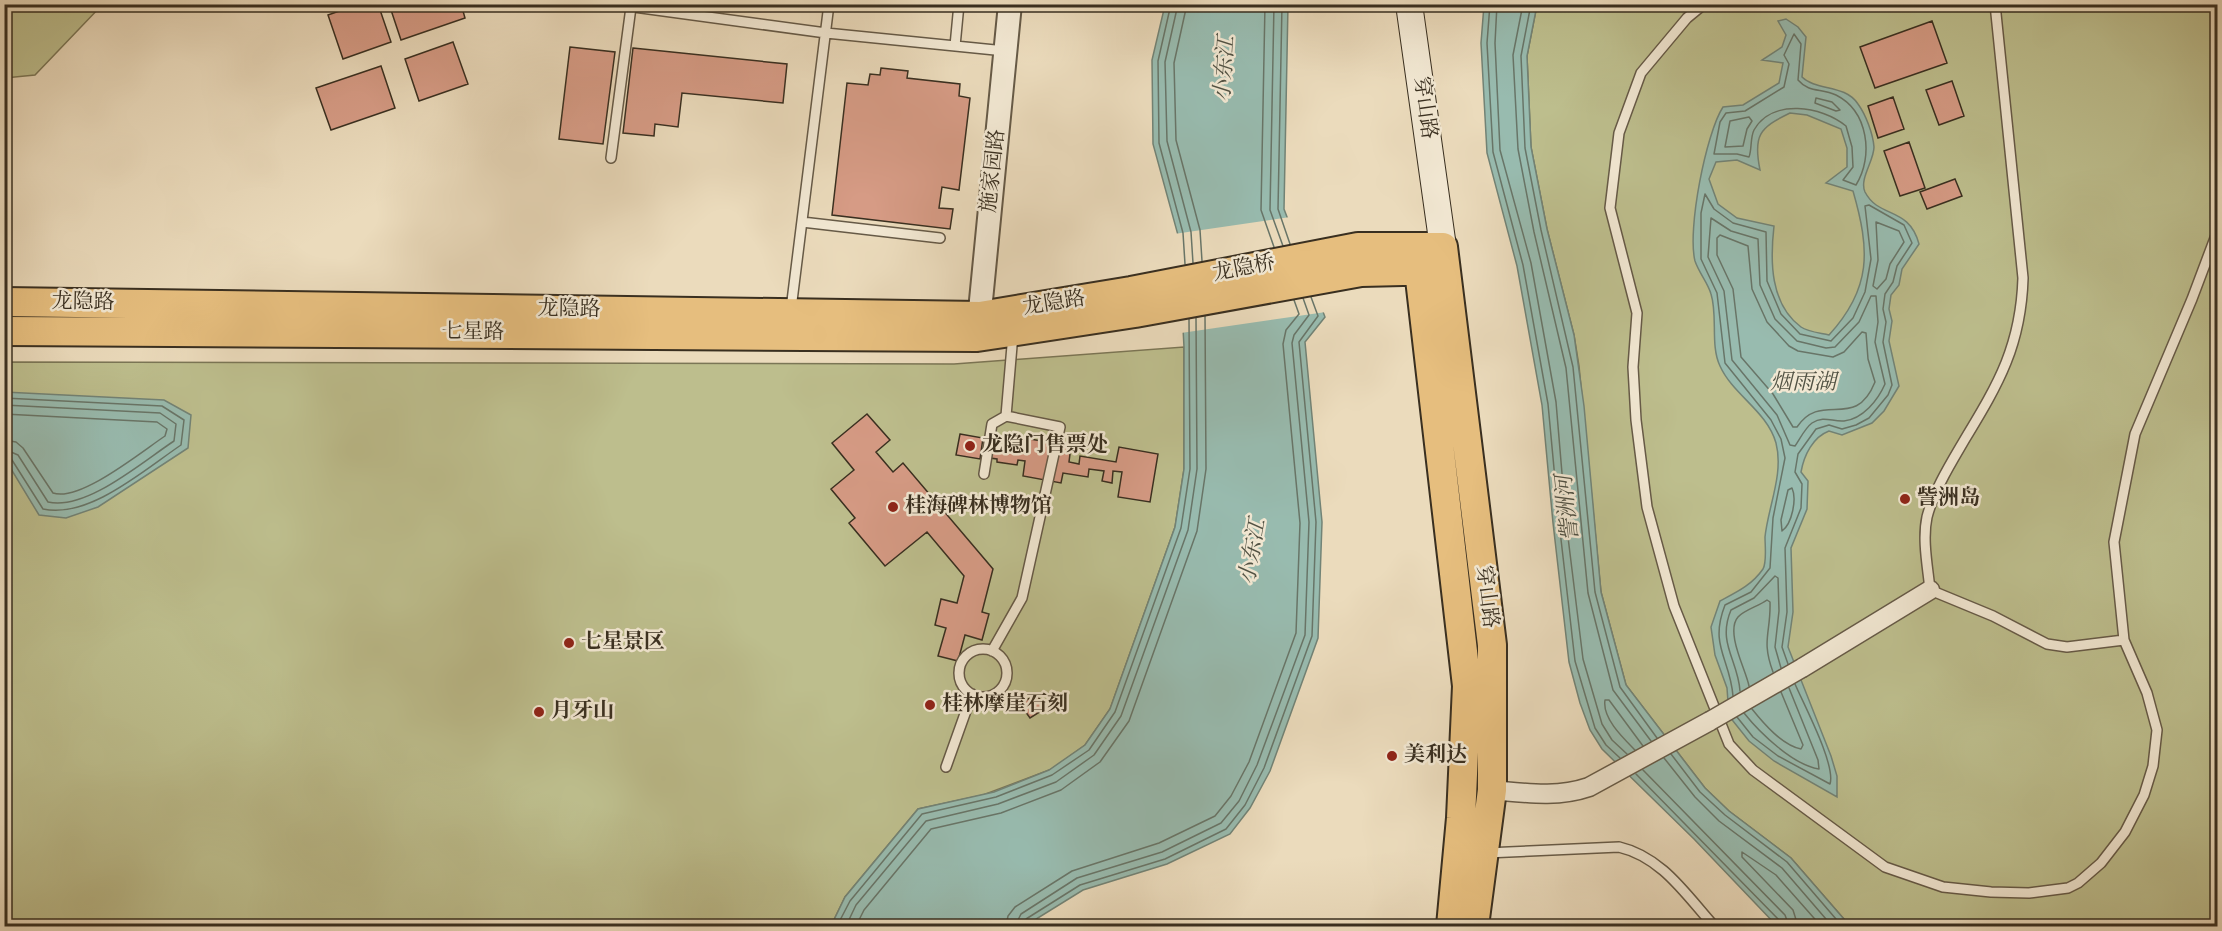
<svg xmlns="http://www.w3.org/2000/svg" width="2222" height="931" viewBox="0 0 2222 931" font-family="'Sorts Mill Goudy','Noto Serif SC',serif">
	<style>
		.green { fill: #bdbe8d; stroke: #7b7656; stroke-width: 1.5 }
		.water { fill: #98bbaf; stroke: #728376; stroke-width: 1.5; fill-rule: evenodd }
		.pier { fill: #ebdbbc }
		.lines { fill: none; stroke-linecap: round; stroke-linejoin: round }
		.shore { stroke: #687568; stroke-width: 1.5 }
		.building { fill: #d69b85; stroke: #392f20; stroke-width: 1.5 }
		.service-casing { stroke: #665a47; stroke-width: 12 }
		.minor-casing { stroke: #665a47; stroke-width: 21 }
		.tertiary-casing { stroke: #665a47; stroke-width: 26 }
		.secondary-casing { stroke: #392f20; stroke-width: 28 }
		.primary-casing { stroke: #392f20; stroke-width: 32 }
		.service { stroke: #f2e8d3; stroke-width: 9 }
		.minor { stroke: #f2e8d3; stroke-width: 18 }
		.tertiary { stroke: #f2e8d3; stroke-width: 22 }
		.secondary { stroke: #f2e8d3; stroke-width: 26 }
		.primary { stroke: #e6be7e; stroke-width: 28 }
		.minor-bridge-casing { stroke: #665a47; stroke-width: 21; stroke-linecap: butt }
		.minor-bridge { stroke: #f2e8d3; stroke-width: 18 }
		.poi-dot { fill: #8f2418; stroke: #f2e8d3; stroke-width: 2 }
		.labels { text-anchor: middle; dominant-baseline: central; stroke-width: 5; stroke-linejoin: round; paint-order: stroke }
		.street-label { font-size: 21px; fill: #392f20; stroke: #f2e8d3 }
		.poi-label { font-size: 21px; font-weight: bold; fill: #392f20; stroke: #f2e8d3; text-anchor: start }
		.water-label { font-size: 22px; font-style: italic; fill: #515244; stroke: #f2e8d3 }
	</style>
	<rect width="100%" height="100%" fill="#ebdbbc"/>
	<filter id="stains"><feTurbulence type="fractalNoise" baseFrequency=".00333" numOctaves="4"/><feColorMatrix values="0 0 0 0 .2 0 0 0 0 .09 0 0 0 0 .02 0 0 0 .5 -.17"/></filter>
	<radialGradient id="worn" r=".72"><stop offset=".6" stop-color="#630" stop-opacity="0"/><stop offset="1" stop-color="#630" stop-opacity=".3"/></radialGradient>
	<path class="green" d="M 5,4 L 102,4 L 102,5 L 35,75 L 5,78 Z
		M 1537,5 L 2217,5 L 2217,926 L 1850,926 L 1791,858 L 1729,811 L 1705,788 L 1626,685 L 1601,592 L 1579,366 L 1574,335 L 1547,229 L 1531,147 L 1527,56 Z
		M 1184,347 L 1184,469 L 1175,527 L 1110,709 L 1085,745 L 1052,769 L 983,795 L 918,809 L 845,897 L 831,926 L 5,926 L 5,362 L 954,364 Z"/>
	<path class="water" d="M 1165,5 L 1288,5 L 1284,209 L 1325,317 L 1305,342 L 1322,522 L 1318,638 L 1270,771 L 1250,808 L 1230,834 L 1167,864 L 1083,890 L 1025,926 L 831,926 L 845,897 L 918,809 L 994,792 L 1049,770 L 1085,745 L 1110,709 L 1175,527 L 1184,469 L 1184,347 L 1178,235 L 1153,144 L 1152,60 Z
		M 1484,5 L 1537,5 L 1527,56 L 1531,147 L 1547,229 L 1574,335 L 1584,406 L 1601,592 L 1626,685 L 1705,788 L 1729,811 L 1791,858 L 1850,926 L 1777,926 L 1694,839 L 1602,749 L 1590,730 L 1580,703 L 1569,662 L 1553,523 L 1542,405 L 1517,266 L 1487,153 L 1481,43 Z
		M 1786,19 L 1798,27 L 1806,37 L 1802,77 C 1816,91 1845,84 1858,104 C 1866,115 1873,134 1874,147 C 1874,161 1859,179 1865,192 C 1879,219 1909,206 1919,244 L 1902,269 L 1899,285 L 1891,295 L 1889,309 L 1892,321 L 1889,341 L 1899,386 L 1884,411 L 1872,423 L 1842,435 L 1829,431 C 1813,437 1804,455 1801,472 L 1808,481 L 1807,509 L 1791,548 L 1793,612 L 1788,647 L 1831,756 L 1837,776 L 1837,797 L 1774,761 L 1749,741 L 1729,716 L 1727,688 L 1715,655 L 1711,627 L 1720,601 C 1737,592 1752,585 1763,569 C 1767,562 1765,546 1765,537 C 1768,507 1784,474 1776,443 C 1767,411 1733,395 1720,366 C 1710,345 1718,316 1711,294 C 1708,283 1699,273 1695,261 C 1687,230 1706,133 1723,107 L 1743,105 L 1779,83 L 1783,63 L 1762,60 L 1782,47 L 1786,35 L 1778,21 ZM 1790,113 L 1807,115 L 1841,129 L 1847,148 L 1847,167 L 1826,183 L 1853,191 C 1870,250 1872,288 1829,335 C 1821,333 1808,332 1801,327 C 1770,304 1770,261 1774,226 L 1737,218 L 1718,204 L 1709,179 L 1716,162 L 1737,160 L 1760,170 C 1753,136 1759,128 1790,113 Z
		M 4,392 L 164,400 L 191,415 L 188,448 L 98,507 L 66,518 L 39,515 L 5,459 Z"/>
	<path class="pier" d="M 1290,217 L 1326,312 L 1181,333 L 1174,234 Z"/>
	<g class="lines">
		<path class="shore" d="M 1171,4 L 1158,61 L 1159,143 L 1183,233 L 1185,264
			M 1178,4 L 1165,62 L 1167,141 L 1191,232 L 1193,263
			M 1187,4 L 1174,63 L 1176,140 L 1200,230 L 1202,261
			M 1265,4 L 1261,210 L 1274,247
			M 1274,4 L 1270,210 L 1283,246
			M 1282,4 L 1278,209 L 1290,244
			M 1490,4 L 1487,43 L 1493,152 L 1523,265 L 1548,404 L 1559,522 L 1575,661 L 1595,728 L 1606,745 L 1620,758
			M 1497,4 L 1495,43 L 1500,150 L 1531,263 L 1556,402 L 1566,521 L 1583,659 L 1602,724 L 1612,740 L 1627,754
			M 1523,4 L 1513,55 L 1518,149 L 1534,232 L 1566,368 L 1588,593 L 1613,690 L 1651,741
			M 1531,4 L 1521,56 L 1525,148 L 1541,230 L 1573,367 L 1595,592 L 1620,687 L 1657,738
			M 1794,34 L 1801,44 L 1798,80 C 1809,93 1821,88 1836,95 C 1868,111 1874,156 1856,185 L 1843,180 L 1853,167 L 1852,147 L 1846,126 C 1822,106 1772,98 1754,130 C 1750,138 1752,150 1749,157 L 1737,154 L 1714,154 L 1720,122 L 1726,113 L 1745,111 L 1784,87 L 1789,64 L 1784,55 Z
			M 1816,98 L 1832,102 L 1840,110 L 1836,111 L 1815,103 Z
			M 1749,117 L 1752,121 L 1747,129 L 1743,146 L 1725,147 L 1730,121 Z
			M 1711,218 L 1731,231 L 1758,239 L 1760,285 L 1775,319 L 1797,341 L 1826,348 L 1835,347 L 1859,322 L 1871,296 L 1876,296 L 1878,322 L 1875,342 L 1885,384 C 1878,400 1863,419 1844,421 C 1832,422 1824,415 1812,423 C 1805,428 1800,439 1795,446 L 1790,445 L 1777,415 L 1732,360 L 1724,291 L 1708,257 Z
			M 1876,222 L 1899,231 L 1904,242 L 1890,264 L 1886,279 L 1877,289 L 1873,286 L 1878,260 Z
			M 1720,235 L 1748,246 L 1752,289 L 1767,322 L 1789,346 L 1798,351 L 1833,357 L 1844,352 L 1862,332 L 1866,333 L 1868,359 L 1875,382 C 1855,432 1822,390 1797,427 L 1793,427 L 1773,394 L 1741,357 L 1733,289 L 1717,255 L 1717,238 Z
			M 4,398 L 162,406 L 184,420 L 181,445 C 144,470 89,519 43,509 L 12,460 L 4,457
			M 4,405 L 160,413 L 176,424 L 174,441 C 142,462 86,511 48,502 L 18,455 L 4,449
			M 4,414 L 157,422 L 167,429 L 165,436 C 141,452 80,502 53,493 L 23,448 L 16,442 L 4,440
			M 1792,488 C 1797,499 1792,524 1782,531 L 1781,520 L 1788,490 Z
			M 1749,686 C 1746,670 1725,632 1738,617 C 1744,610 1759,606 1767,600 L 1770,602 C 1771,633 1761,640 1773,672
			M 1740,691 C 1738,660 1717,643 1731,610 L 1754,598 L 1775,576 L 1778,578 L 1779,611 L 1775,647 L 1781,668
			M 1733,696 C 1730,658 1709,646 1725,605 L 1751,592 L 1770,568 L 1773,518 L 1785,458 L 1781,439 L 1771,420 L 1725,363 L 1717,293 L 1701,259 L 1701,213 L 1705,194 L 1714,209 L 1733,223 L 1766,232 L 1767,281 L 1781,314 L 1800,334 L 1831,341 L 1853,318 L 1865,292 L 1871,259 L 1865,206 L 1869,205 L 1904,225 L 1912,243 L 1897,266 L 1893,282 L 1885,294 L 1883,309 L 1886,322 L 1883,342 L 1892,385 L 1888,395 L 1869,418 L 1856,425 L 1842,429 L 1829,425 L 1816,429 L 1798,454 L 1795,472 L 1802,484 L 1801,508 L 1785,548 L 1787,612 L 1782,647 L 1788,664
			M 1752,709 C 1764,724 1782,745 1801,749 L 1803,745 L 1781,692
			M 1744,713 C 1760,733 1793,765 1819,769 L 1818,760 L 1789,688
			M 1737,717 L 1753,737 L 1778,756 L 1830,784 C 1836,765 1804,705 1795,684
			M 1635,750 C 1623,738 1602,718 1605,700 L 1609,700 L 1643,746
			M 1671,754 L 1700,792 L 1725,815 L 1787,862 L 1842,926
			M 1664,758 L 1695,797 L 1719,821 L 1782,868 L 1832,926
			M 1643,770 L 1785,915 L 1789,926
			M 1636,774 L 1779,920 L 1781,926
			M 837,926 L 850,901 L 922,814 L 996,797 L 1052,775 L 1089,750 L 1115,712 L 1181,528 L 1190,469 L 1189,319
			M 846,926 L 856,905 L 926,821 L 998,804 L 1056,782 L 1094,755 L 1121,716 L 1188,530 L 1197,469 L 1196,318
			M 856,926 L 864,910 L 931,829 L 1001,813 L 1061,790 L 1100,762 L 1129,721 L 1197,531 L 1206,469 L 1205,316
			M 1006,926 L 1008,916 L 1015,907 L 1072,871 L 1159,843 L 1215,816 L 1231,796 L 1249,762 L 1296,633 L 1300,523 L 1283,344 L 1286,330 L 1299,314 L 1294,300
			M 1015,926 L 1021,914 L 1077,878 L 1162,852 L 1221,823 L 1239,801 L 1257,765 L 1305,635 L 1309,522 L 1292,343 L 1294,335 L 1309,315 L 1303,298
			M 1023,926 L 1026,919 L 1080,885 L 1165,859 L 1226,829 L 1245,805 L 1264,768 L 1312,636 L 1316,522 L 1299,342 L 1318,316 L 1311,297
			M 1798,926 L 1793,910 L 1742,857 L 1742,852 L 1776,875 L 1821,926"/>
	</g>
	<path class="building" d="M 359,4 L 378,4 L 391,42 L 343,59 L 328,15 Z
		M 389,4 L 461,4 L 465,18 L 401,40 Z
		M 1932,21 L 1947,63 L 1875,88 L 1860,47 Z
		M 453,42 L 468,84 L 419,101 L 405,59 Z
		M 570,47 L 615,52 L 603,144 L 559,139 Z
		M 633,48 L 787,64 L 783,103 L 682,93 L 678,127 L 655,124 L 654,136 L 623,133 Z
		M 381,66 L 395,108 L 331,130 L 316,88 Z
		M 881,68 L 908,71 L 907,78 L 960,84 L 959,96 L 970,98 L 959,190 L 942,187 L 939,208 L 953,209 L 950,229 L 832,215 L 847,83 L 868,85 L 870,74 L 880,75 Z
		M 1952,81 L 1964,116 L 1939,125 L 1926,90 Z
		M 1893,97 L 1904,129 L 1878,138 L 1868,106 Z
		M 1909,142 L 1925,188 L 1900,196 L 1884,151 Z
		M 1955,179 L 1962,196 L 1927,209 L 1920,192 Z
		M 867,414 L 890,440 L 876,452 L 893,472 L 903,463 L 993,569 L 982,612 L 989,614 L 982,640 L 965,635 L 958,661 L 938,656 L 946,628 L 935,625 L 941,599 L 957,603 L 964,576 L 927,532 L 885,566 L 849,523 L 855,518 L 831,489 L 854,470 L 832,443 Z
		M 960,434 L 983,438 L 980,459 L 956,455 Z
		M 1030,439 L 1071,446 L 1069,462 L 1079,464 L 1080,456 L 1116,462 L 1119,447 L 1158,454 L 1150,502 L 1118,497 L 1122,472 L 1113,471 L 1112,483 L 1102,481 L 1104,471 L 1089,469 L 1088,477 L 1063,473 L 1061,483 L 1023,476 L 1025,461 L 1018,460 L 1017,465 L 997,462 L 997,459 L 990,458 L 993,444 L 1028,450 Z
		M 1036,694 L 1046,708 L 1030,718 L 1020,704 Z"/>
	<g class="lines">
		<defs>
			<path id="service" d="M 612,4 L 826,33 L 1005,51
				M 1704,4 L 1687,18 L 1641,73 L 1619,133 L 1610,208 L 1637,313 L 1633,367 L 1636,420 L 1647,507 L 1674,606 L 1729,744 L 1753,770 L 1885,867 L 1943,887 L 1991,892 L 2029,893 L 2068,888 L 2078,883 L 2101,863 L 2125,832 L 2144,795 L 2153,766 L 2157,730 L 2147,693 L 2124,640 L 2114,542 L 2135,434 L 2192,299 L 2218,230
				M 1995,4 L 2023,278 C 2021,345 1999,383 1965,439 C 1951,463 1934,490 1927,517 C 1922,540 1928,568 1930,590 L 1993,616 L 2047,644 L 2067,647 L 2124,640
				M 955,46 L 959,4
				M 611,158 L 631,7
				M 802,222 L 940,238
				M 791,309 L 829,4
				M 984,474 L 992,424 L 1006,416
				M959 673a24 24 0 1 1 48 0a24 24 0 1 1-48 0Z
				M 992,651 L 1022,598 L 1060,427 L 1006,416 L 1013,334
				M 946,767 L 972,694
				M 1486,853 L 1619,847 C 1662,857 1686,895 1714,926"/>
			<path id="minor" d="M 1802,668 L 1930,590
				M 1492,790 C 1526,793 1557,798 1589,787 L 1710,721"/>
			<path id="tertiary" d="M 978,331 L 1010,4"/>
			<path id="secondary" d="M 1409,4 L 1443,247"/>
			<path id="primary" d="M 1417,253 L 1467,686 L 1461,818 L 1451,926
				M 4,302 L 980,316 L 1131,291 L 1358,247 L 1443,247 L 1492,645 L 1492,790 L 1474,926
				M 4,331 L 977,337 L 1135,313 L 1361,272 L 1445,270"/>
		</defs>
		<use href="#service" class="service-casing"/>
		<use href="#minor" class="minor-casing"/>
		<use href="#tertiary" class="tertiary-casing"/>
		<use href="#secondary" class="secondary-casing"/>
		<use href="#primary" class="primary-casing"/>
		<use href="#service" class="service"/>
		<use href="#minor" class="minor"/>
		<use href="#tertiary" class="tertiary"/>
		<use href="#secondary" class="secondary"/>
		<use href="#primary" class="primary"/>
		<defs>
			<path id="minor-bridge" d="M 1710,721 L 1802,668"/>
		</defs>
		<use href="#minor-bridge" class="minor-bridge-casing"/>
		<use href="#minor-bridge" class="minor-bridge"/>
	</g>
	<g class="poi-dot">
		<circle cx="970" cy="446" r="6"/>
		<circle cx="1905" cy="499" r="6"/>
		<circle cx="893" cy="507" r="6"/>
		<circle cx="569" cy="643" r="6"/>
		<circle cx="930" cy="705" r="6"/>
		<circle cx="539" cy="712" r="6"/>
		<circle cx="1392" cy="756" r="6"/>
	</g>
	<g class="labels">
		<g class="street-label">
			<text transform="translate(1424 108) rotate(82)">穿山路</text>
			<text transform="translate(994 171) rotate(-84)">施家园路</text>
			<text transform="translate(1244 269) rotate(-11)">龙隐桥</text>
			<text transform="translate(83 303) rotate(1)">龙隐路</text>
			<text transform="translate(1054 304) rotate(-9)">龙隐路</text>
			<text transform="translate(569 310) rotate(1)">龙隐路</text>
			<text x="473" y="333">七星路</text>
			<text transform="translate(1486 597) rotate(83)">穿山路</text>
		</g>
		<g class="poi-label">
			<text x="982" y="446">龙隐门售票处</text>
			<text x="1917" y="499">訾洲岛</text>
			<text x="905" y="507">桂海碑林博物馆</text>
			<text x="581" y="643">七星景区</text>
			<text x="942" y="705">桂林摩崖石刻</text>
			<text x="551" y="712">月牙山</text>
			<text x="1404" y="756">美利达</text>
		</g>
		<g class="water-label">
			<text transform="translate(1226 69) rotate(-86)">小东江</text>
			<text x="1803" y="384">烟雨湖</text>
			<text transform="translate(1569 508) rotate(-96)">訾洲河</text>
			<text transform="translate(1254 552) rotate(-80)">小东江</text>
		</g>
	</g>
	<rect width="2222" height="931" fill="none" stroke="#ebdbbc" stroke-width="24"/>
	<rect x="6" y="6" width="2210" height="919" fill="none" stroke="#392f20" stroke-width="3"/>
	<rect x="12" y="12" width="2198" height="907" fill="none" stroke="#392f20" stroke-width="1.5"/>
	<rect width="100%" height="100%" filter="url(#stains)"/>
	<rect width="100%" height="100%" fill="url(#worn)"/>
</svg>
